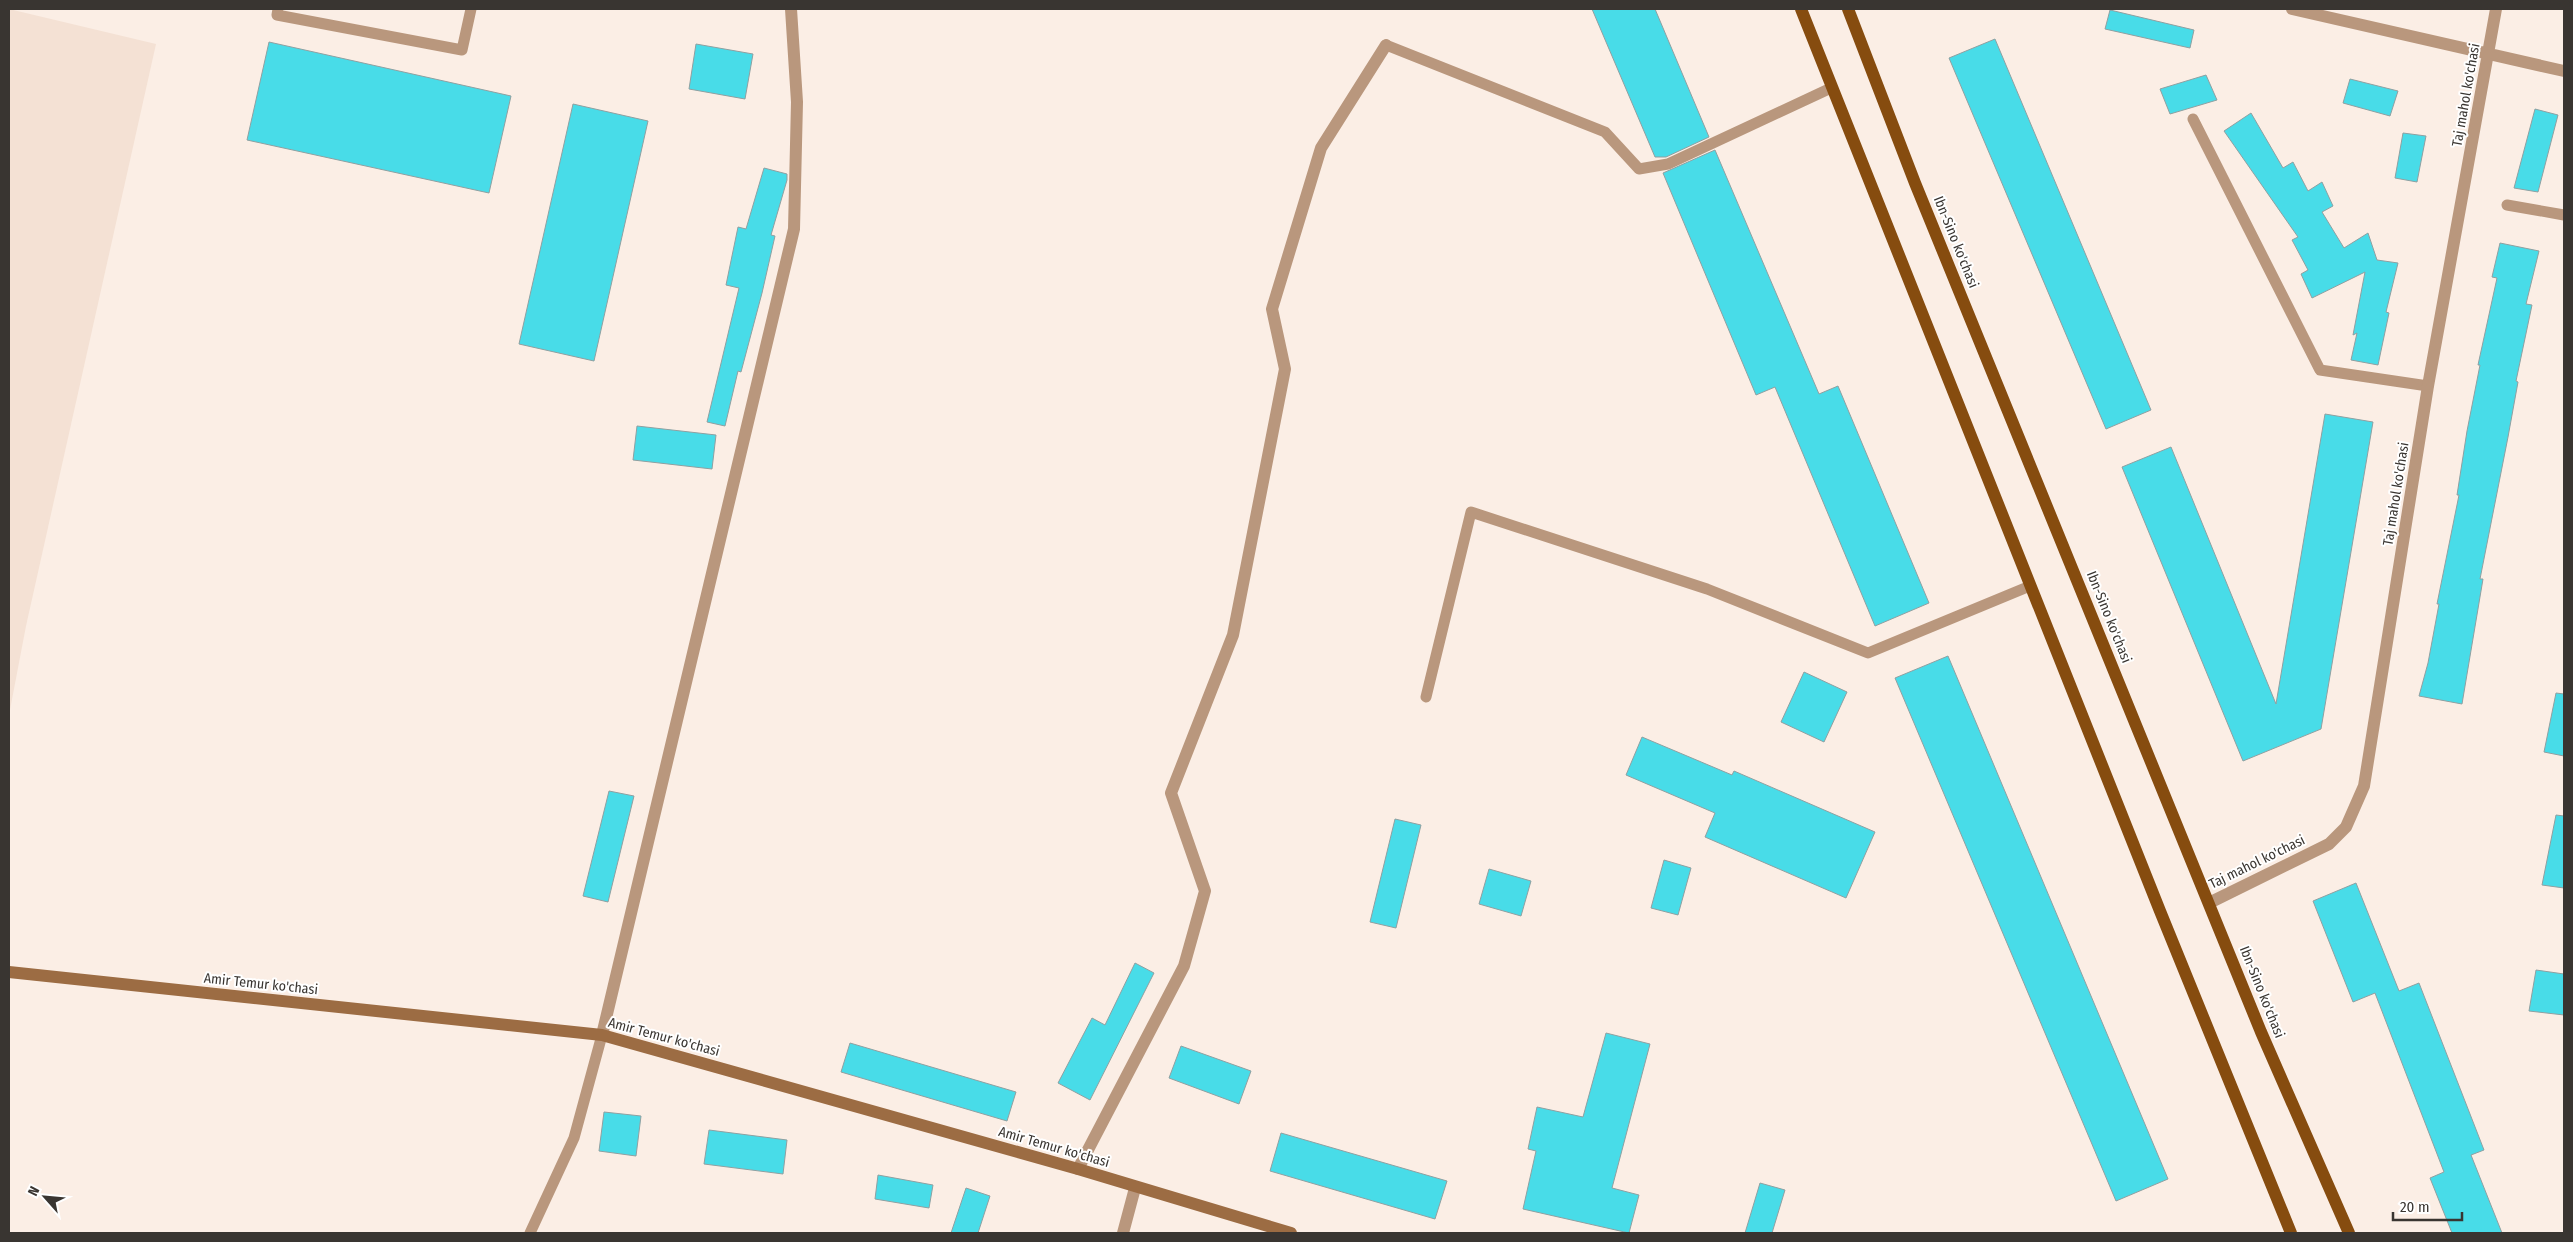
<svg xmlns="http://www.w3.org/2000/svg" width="2573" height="1242" viewBox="0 0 2573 1242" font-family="'Fira Sans Condensed',sans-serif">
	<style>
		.built { fill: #f4e1d4 }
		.building { fill: #48dce8; stroke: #8fa0a1 }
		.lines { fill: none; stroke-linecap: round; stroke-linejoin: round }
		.service { stroke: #b9977d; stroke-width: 11 }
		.minor { stroke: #b9977d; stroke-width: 12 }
		.secondary { stroke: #9c6c43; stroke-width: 12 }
		.primary { stroke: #864c0f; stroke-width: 12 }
		.labels { text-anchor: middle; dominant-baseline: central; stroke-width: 4; stroke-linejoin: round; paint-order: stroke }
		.street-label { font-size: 14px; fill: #393531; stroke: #fff }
	</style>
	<rect width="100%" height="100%" fill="#fbeee5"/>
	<path class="built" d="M 9,9 L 156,44 L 26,626 L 9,715 Z"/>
	<path class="building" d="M 1592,9 L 1655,9 L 1709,137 L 1666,157 L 1655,157 Z
		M 2110,10 L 2194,30 L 2190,48 L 2105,29 Z
		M 1995,39 L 2151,410 L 2106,429 L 1949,58 Z
		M 269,42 L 511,96 L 489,193 L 247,140 Z
		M 696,44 L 753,54 L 745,99 L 689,89 Z
		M 2206,75 L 2217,100 L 2170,114 L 2160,89 Z
		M 2350,79 L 2398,91 L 2390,116 L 2343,103 Z
		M 573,104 L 648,121 L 594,361 L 519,344 Z
		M 2535,109 L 2558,115 L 2538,192 L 2514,188 Z
		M 2251,113 L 2283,168 L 2293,162 L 2308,191 L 2322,182 L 2333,206 L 2322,212 L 2344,248 L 2368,233 L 2377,260 L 2398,263 L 2386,312 L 2389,313 L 2378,365 L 2351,360 L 2357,333 L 2353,335 L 2365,272 L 2312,298 L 2301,274 L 2308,270 L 2292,240 L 2298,237 L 2224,131 Z
		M 2403,133 L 2426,136 L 2417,182 L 2395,178 Z
		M 1715,150 L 1819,394 L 1838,386 L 1929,603 L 1875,626 L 1775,387 L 1756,395 L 1663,173 Z
		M 764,168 L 787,174 L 787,180 L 771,235 L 775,236 L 762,293 L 741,372 L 738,371 L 725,426 L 707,422 L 739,288 L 726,285 L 738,227 L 746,229 Z
		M 2500,243 L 2539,251 L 2526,304 L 2532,305 L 2516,381 L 2518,382 L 2508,437 L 2480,579 L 2483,579 L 2462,704 L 2419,696 L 2428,663 L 2439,604 L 2437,604 L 2459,495 L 2457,495 L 2467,431 L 2480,365 L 2478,365 L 2497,278 L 2492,277 Z
		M 2325,414 L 2373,422 L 2321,729 L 2243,761 L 2122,467 L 2171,447 L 2276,704 Z
		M 637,426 L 716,435 L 712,469 L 633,460 Z
		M 1948,656 L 2168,1179 L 2116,1201 L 1895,678 Z
		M 1804,672 L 1847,692 L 1824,742 L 1781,722 Z
		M 2556,693 L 2564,694 L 2564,756 L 2544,752 Z
		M 1642,737 L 1732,775 L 1734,771 L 1875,832 L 1846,898 L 1705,837 L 1715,813 L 1626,775 Z
		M 609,791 L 634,796 L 608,902 L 583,896 Z
		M 2556,815 L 2564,816 L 2564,888 L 2542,885 Z
		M 1395,819 L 1421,825 L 1396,928 L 1370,922 Z
		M 1664,860 L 1691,868 L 1678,915 L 1651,908 Z
		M 1489,869 L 1531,881 L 1521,916 L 1479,904 Z
		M 2356,883 L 2399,991 L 2419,983 L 2484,1150 L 2471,1155 L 2502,1233 L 2452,1233 L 2430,1178 L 2444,1172 L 2375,993 L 2353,1002 L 2313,901 Z
		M 1135,963 L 1154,973 L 1090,1100 L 1058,1083 L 1092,1018 L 1105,1025 Z
		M 2536,970 L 2564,974 L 2564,1015 L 2529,1011 Z
		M 1606,1033 L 1650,1044 L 1612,1188 L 1639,1195 L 1629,1233 L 1523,1209 L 1536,1151 L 1528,1149 L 1537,1107 L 1583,1117 Z
		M 850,1043 L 1016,1092 L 1007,1121 L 841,1072 Z
		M 1181,1046 L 1251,1071 L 1239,1104 L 1169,1078 Z
		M 604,1112 L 641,1116 L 636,1156 L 599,1151 Z
		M 709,1130 L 787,1140 L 783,1174 L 704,1164 Z
		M 1281,1133 L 1447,1181 L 1435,1219 L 1270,1171 Z
		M 878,1175 L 933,1185 L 929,1208 L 875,1199 Z
		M 1760,1183 L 1785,1190 L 1772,1233 L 1745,1233 Z
		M 966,1188 L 990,1196 L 978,1233 L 951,1233 Z"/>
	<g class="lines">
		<path class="service" d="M 278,9 L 277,15 L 462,50 L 471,9
			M 1386,45 L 1605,132 L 1639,169 L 1668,164 L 1831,88
			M 2193,119 L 2320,370 L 2428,386
			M 2507,205 L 2564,215
			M 1426,697 L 1471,512 L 1707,589 L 1868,653 L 2030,586
			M 530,1233 L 574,1138 L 602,1035"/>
		<path class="minor" d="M 2292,9 L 2564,71
			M 2209,903 L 2329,844 L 2346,827 L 2364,786 L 2428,386 L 2496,9
			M 602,1035 L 794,229 L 797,102 L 791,9
			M 1078,1169 L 1184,966 L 1205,891 L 1171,793 L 1233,635 L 1285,369 L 1272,309 L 1321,148 L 1386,45
			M 1123,1233 L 1135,1188"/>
		<path class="secondary" d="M 9,972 L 602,1035 L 1078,1169 L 1291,1233"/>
		<path class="primary" d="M 1801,9 L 2160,911 L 2291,1233
			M 1848,9 L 1915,183 L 2261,1032 L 2349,1233"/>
	</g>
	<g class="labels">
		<g class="street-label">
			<text transform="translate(2466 95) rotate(-80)">Taj mahol ko'chasi</text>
			<text transform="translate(1956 242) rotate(68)">Ibn-Sino ko'chasi</text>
			<text transform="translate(2396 494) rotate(-81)">Taj mahol ko'chasi</text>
			<text transform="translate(2109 617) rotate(68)">Ibn-Sino ko'chasi</text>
			<text transform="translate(2257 862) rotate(-26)">Taj mahol ko'chasi</text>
			<text transform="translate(261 984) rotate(6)">Amir Temur ko'chasi</text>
			<text transform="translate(2262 992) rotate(68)">Ibn-Sino ko'chasi</text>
			<text transform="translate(664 1037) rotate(15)">Amir Temur ko'chasi</text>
			<text transform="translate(1054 1147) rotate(16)">Amir Temur ko'chasi</text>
		</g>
	</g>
	<rect width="2573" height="1242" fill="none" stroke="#393531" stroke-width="20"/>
	<g transform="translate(45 1197) rotate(297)" stroke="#ffffff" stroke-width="4" paint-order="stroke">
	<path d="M0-4L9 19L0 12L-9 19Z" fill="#393531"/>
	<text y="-8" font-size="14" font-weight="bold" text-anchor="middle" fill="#393531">N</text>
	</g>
	<path d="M2393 1212v8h69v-8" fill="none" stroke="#393531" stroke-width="2.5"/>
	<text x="2400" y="1212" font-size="15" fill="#393531" stroke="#ffffff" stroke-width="4" paint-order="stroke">20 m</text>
</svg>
